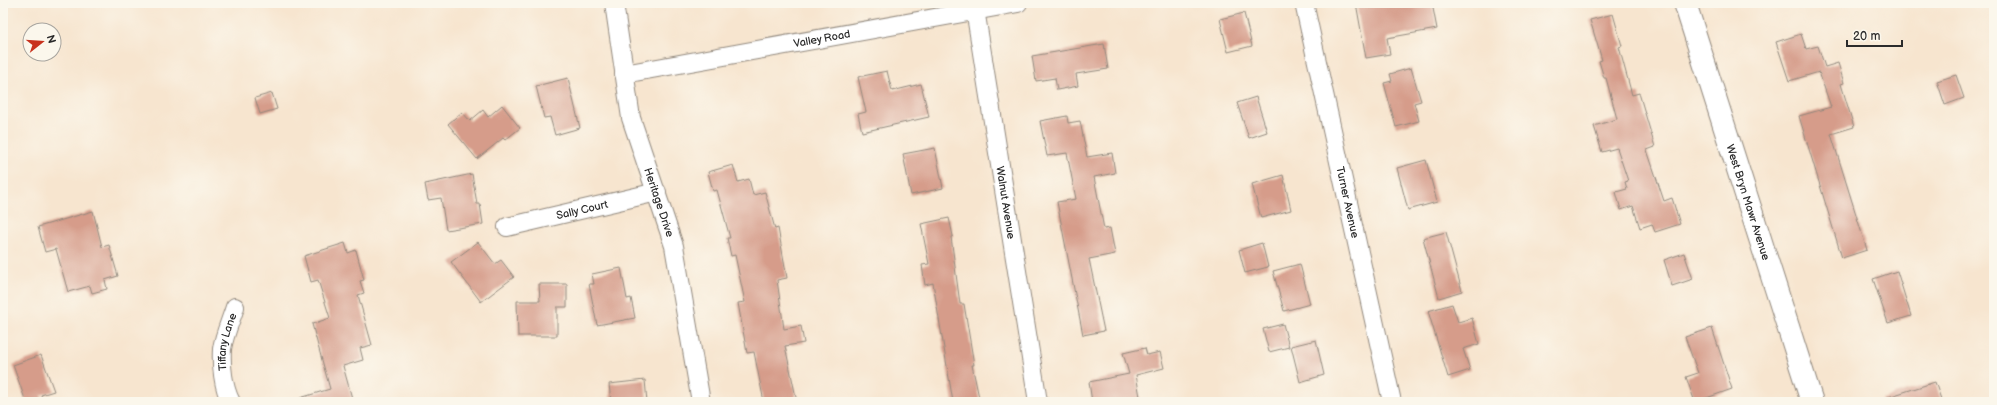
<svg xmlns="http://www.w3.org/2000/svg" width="1997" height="405" viewBox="0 0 1997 405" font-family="'Balsamiq Sans',sans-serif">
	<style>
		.building { fill: #d69c8a }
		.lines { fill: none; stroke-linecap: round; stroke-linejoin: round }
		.street-casing { stroke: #91887d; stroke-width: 20 }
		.secondary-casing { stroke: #91887d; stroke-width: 24 }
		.street { stroke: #fff; stroke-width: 18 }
		.secondary { stroke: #fff; stroke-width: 22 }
		.labels { text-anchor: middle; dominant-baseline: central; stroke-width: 3.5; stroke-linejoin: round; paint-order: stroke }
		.street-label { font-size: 11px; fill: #2b2b2b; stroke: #fbf7ec }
	</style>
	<rect width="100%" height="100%" fill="#fbf7ec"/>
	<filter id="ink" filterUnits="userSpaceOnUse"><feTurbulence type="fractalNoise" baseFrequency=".025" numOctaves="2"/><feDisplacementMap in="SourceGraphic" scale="8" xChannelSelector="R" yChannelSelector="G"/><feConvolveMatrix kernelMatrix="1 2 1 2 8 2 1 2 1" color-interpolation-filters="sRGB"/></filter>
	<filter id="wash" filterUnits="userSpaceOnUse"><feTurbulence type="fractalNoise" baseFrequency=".012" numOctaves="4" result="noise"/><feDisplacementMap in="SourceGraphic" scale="16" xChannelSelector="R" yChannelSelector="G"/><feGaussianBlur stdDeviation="0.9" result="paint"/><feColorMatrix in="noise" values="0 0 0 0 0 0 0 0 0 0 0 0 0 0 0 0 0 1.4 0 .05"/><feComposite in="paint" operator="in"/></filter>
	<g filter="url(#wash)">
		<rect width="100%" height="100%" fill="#f7e5cf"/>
		<g id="blocks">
			<path class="building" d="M 1356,3 L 1432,3 L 1437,29 L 1387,38 L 1390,54 L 1366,58 Z
				M 1244,13 L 1252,46 L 1228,52 L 1220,19 Z
				M 1613,14 L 1622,46 L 1619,47 L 1632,95 L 1639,93 L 1655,147 L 1647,150 L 1664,201 L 1672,198 L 1680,224 L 1655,232 L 1652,224 L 1640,228 L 1633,206 L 1621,210 L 1616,192 L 1627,189 L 1625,182 L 1628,181 L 1617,148 L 1602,152 L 1594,126 L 1617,119 L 1606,78 L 1604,78 L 1599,61 L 1602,60 L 1590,20 Z
				M 1801,34 L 1806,49 L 1818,46 L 1825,67 L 1838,63 L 1844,83 L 1841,84 L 1854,127 L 1831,134 L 1867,250 L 1842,258 L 1799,116 L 1831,107 L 1819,72 L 1789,81 L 1776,42 Z
				M 1104,44 L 1108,69 L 1076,74 L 1078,86 L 1057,90 L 1055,78 L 1036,81 L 1032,56 Z
				M 1411,68 L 1421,101 L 1414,103 L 1419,121 L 1396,127 L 1384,83 L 1392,81 L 1390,74 Z
				M 887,71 L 892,91 L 921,84 L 929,117 L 862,132 L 858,114 L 866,112 L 858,77 Z
				M 1956,75 L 1964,98 L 1945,105 L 1937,81 Z
				M 568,78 L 580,128 L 555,135 L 550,117 L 544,118 L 536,86 Z
				M 272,93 L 277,109 L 260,114 L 255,98 Z
				M 1256,97 L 1267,132 L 1249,138 L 1237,103 Z
				M 502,105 L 520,128 L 505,140 L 503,138 L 477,159 L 448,124 L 462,112 L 470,121 L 483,110 L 488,117 Z
				M 1067,116 L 1068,123 L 1080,121 L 1087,157 L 1112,153 L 1115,173 L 1094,177 L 1104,229 L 1110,228 L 1115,254 L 1089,259 L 1104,331 L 1083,335 L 1057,202 L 1076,199 L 1067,153 L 1047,156 L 1040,121 Z
				M 935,148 L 943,188 L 911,195 L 903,154 Z
				M 1426,160 L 1437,202 L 1408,210 L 1397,168 Z
				M 733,165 L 738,182 L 749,179 L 753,195 L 765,192 L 775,229 L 778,228 L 787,278 L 777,280 L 784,329 L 801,326 L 804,343 L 785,346 L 797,402 L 764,402 L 754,352 L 747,353 L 738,303 L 745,302 L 735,255 L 731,256 L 727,238 L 730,238 L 717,190 L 713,191 L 708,172 Z
				M 472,174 L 477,204 L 480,204 L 483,224 L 446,230 L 441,198 L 428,200 L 425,184 Z
				M 1283,175 L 1291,210 L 1261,218 L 1252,184 Z
				M 93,211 L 102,247 L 109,245 L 118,276 L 105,280 L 107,289 L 92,293 L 90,286 L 68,292 L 56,249 L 45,252 L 38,227 Z
				M 949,218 L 953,236 L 951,237 L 960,304 L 964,304 L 974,365 L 972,365 L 980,402 L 953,402 L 933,283 L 925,285 L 922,265 L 929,264 L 921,224 Z
				M 1446,232 L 1462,291 L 1439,298 L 1423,238 Z
				M 478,242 L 495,264 L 501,260 L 514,277 L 481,302 L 451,262 Z
				M 345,243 L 348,253 L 356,250 L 364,280 L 360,281 L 364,293 L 358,295 L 372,345 L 360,348 L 363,360 L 343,366 L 353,402 L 300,402 L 300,398 L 330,389 L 312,324 L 330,318 L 318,280 L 311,282 L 304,256 Z
				M 1262,243 L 1268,267 L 1245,273 L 1239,250 Z
				M 1684,253 L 1693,279 L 1672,286 L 1664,260 Z
				M 1300,264 L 1310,304 L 1284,311 L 1273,271 Z
				M 621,268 L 627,299 L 631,298 L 635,318 L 597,325 L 589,284 L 594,284 L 592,274 Z
				M 1897,271 L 1911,316 L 1888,323 L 1873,279 Z
				M 539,284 L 567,284 L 567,307 L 557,307 L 557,336 L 518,336 L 517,301 L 540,301 Z
				M 1452,304 L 1458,322 L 1472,318 L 1479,344 L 1463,349 L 1470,370 L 1448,377 L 1428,311 Z
				M 1283,324 L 1289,347 L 1269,352 L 1263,329 Z
				M 1712,328 L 1732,389 L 1695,402 L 1686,377 L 1698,373 L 1685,337 Z
				M 1316,340 L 1324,375 L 1300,382 L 1291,346 Z
				M 1145,348 L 1147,355 L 1160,352 L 1164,368 L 1136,375 L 1141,402 L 1092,402 L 1089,382 L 1129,374 L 1123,353 Z
				M 41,355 L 54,391 L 41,395 L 43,402 L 26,402 L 13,365 Z
				M 645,380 L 647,402 L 611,402 L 609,384 Z
				M 1935,382 L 1942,402 L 1882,402 L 1882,399 Z"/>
		</g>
	</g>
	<g filter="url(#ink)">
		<use href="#blocks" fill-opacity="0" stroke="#91887d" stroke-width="1"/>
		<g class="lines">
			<defs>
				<g id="street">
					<path id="s1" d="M 614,3 L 631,118 L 674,246 L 701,402"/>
					<path id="s2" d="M 974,3 L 1038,402"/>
					<path id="s3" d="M 1304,3 L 1392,402"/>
					<path id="s4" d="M 624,74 L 1018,3"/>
					<path id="s5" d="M 507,227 L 657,192"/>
					<path id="s6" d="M 231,402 C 223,387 221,365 222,349 C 224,335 231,320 235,307"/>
				</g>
				<g id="secondary">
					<path id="s7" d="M 1685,3 L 1812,402"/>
				</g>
			</defs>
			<use href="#street" class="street-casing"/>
			<use href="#secondary" class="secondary-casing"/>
			<use href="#street" class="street"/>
			<use href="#secondary" class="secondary"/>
		</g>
	</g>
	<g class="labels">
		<g class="street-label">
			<text stroke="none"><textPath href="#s4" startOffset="201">Valley Road</textPath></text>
			<text stroke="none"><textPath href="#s1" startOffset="205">Heritage Drive</textPath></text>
			<text stroke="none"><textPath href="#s3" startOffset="204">Turner Avenue</textPath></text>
			<text stroke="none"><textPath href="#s7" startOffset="209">West Bryn Mawr Avenue</textPath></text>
			<text stroke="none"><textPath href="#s2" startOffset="202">Walnut Avenue</textPath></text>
			<text stroke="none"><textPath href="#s5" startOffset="77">Sally Court</textPath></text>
			<text stroke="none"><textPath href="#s6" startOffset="62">Tiffany Lane</textPath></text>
		</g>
	</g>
	<rect width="1997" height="405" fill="none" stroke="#fbf7ec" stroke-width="16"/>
	<g transform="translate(42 42) rotate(73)"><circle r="19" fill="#fbf7ec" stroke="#a8a59f"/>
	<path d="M0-3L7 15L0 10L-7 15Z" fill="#c8321e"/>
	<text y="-6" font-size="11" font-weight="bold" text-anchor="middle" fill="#2b2b2b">N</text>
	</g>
	<path d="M1847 40v6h55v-6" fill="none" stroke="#2b2b2b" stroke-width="2"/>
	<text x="1853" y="40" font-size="12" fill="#2b2b2b" stroke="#fbf7ec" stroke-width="3" paint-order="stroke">20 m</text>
</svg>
